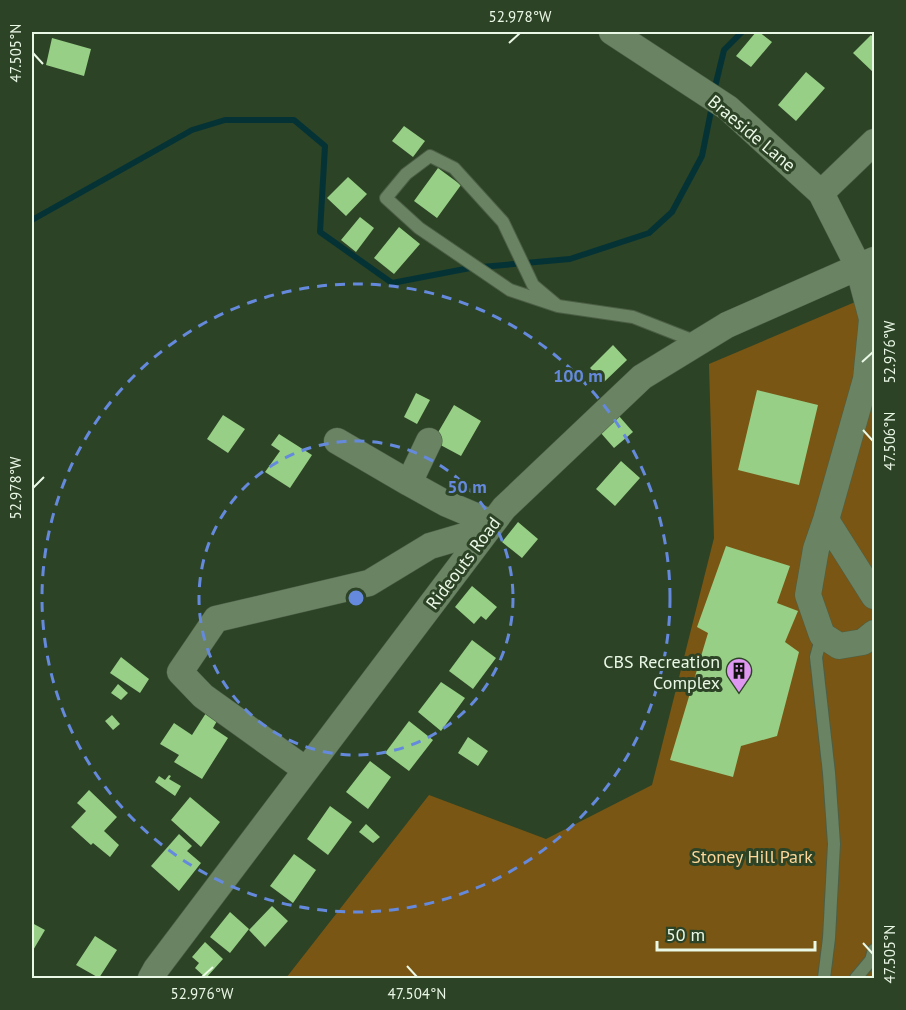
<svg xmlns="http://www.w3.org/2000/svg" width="906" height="1010" viewBox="0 0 906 1010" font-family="'PT Sans',sans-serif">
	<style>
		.green { fill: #795614 }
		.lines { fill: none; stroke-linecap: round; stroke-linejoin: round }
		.stream { stroke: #053335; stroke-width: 6 }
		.building { fill: #96cf85 }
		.service-casing { stroke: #4c5f45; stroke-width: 14 }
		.minor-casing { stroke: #4c5f45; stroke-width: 27 }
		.service { stroke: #6a8363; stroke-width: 12 }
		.minor { stroke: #6a8363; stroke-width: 26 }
		.ticks { fill: none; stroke: #eaf8e6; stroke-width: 2 }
		.ring { fill: none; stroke: #658add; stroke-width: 3; stroke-dasharray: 10 8 }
		.labels { text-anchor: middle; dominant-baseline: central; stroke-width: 6; stroke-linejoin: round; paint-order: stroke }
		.street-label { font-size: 18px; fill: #eaf8e6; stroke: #2d4326 }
		.poi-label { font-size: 18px; fill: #eaf8e6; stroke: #2d4326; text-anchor: end }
		.park-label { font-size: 18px; fill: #fdd79a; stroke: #2d4326 }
		.centre { fill: #658add; stroke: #2d4326; stroke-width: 3 }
		.ring-label { font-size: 18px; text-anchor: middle; font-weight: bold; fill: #658add; stroke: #2d4326; stroke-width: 6; stroke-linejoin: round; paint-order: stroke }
		.neatline { fill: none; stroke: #eaf8e6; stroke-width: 2 }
		.ticks-label { font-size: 15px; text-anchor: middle; fill: #eaf8e6 }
	</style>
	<rect width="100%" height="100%" fill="#2d4326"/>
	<path class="green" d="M 874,294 L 874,978 L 286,978 L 429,795 L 546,839 L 652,785 L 714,538 L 709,364 Z"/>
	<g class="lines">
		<path class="stream" d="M 715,87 L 724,50 L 742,32
			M 32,220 L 192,130 L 225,120 L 294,120 L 325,146 L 320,232 L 392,283 L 470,268 L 570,259 L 649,233 L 672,212 L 702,156 L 711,111"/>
	</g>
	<path class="building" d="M 756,32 L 759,32 L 772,42 L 751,67 L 736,56 Z
		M 871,35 L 874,38 L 874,73 L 853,53 Z
		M 52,38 L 91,49 L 84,76 L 46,65 Z
		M 806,72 L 825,88 L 796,121 L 778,105 Z
		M 404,126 L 425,141 L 413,157 L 392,141 Z
		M 438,168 L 461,185 L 437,218 L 414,201 Z
		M 348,177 L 367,194 L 346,216 L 327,198 Z
		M 360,217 L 374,228 L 356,252 L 341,240 Z
		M 399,227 L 420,244 L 394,274 L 374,258 Z
		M 613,345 L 627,360 L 604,382 L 590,368 Z
		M 757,390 L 818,405 L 799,485 L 738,470 Z
		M 416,393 L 430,400 L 417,424 L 404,417 Z
		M 454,405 L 481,421 L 461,456 L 433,441 Z
		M 223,415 L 245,429 L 228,453 L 207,439 Z
		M 619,416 L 633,432 L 614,448 L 600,432 Z
		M 279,434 L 312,455 L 290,488 L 265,472 L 280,451 L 271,445 Z
		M 621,461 L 640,478 L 615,506 L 596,489 Z
		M 518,522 L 538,539 L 522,558 L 502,542 Z
		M 726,546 L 790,566 L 777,603 L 798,611 L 785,642 L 799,652 L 777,736 L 741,746 L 733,777 L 670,760 L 708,633 L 697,627 Z
		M 472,586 L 497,607 L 486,620 L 481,616 L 474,624 L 455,607 Z
		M 472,640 L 496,658 L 473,689 L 449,671 Z
		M 121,657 L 149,679 L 140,693 L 110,673 Z
		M 441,682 L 465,698 L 441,731 L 418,712 Z
		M 118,684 L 128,693 L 121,700 L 111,693 Z
		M 206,713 L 217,721 L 213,728 L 228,738 L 202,779 L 174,762 L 179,755 L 160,744 L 174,723 L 192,735 Z
		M 112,715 L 120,724 L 113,730 L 105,721 Z
		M 409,721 L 433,740 L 409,771 L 385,753 Z
		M 468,737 L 488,751 L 478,766 L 458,753 Z
		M 370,761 L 391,777 L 368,809 L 346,792 Z
		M 169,775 L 171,776 L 169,779 L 181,786 L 175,796 L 155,782 L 159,776 L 165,780 Z
		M 89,790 L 117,817 L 104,831 L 119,845 L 110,857 L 93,843 L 91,845 L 71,827 L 86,811 L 77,803 Z
		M 190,797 L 220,822 L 201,847 L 171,820 Z
		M 330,806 L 352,822 L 328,855 L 307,839 Z
		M 366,824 L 380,837 L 373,843 L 359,832 Z
		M 179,834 L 192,846 L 187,851 L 201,863 L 179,891 L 151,866 Z
		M 294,854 L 316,870 L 293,903 L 270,886 Z
		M 272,906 L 288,921 L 265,947 L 249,930 Z
		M 230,912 L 249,929 L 230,953 L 210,937 Z
		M 32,923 L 45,930 L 32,952 Z
		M 95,936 L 117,950 L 99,978 L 76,965 Z
		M 205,942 L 223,959 L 206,978 L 195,968 L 199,963 L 192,957 Z"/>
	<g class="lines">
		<defs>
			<path id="service" d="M 558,306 L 510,290 L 419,228 L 386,198 L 406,174 L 430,156 L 454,168 L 503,222 L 533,285 L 558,306 L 633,317 L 697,342
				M 822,635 L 816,657 L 829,773 L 834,844 L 829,938 L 824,978
				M 856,978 L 871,960 L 874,950"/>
			<path id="minor" d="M 612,32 L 728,108 L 821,193 L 858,266 L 872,319 L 866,379 L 826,520 L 816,549 L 808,595 L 822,635 L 839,646 L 863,642 L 874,633
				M 821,193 L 874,142
				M 337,441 L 409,483
				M 429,441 L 409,483 L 445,503 L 492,523
				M 826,520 L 874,596
				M 306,770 L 203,696 L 180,672 L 216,619 L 369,583 L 430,546 L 488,529
				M 151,978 L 156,969 L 504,508 L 642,377 L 727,325 L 874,260"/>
		</defs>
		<use href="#service" class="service-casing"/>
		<use href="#minor" class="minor-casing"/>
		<use href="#service" class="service"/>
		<use href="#minor" class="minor"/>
	</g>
	<path class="ticks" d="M 509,43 L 520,33M 33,53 L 43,64M 862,362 L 873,352M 863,430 L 873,441M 33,488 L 44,477M 863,943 L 873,954M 407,966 L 417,977M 202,977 L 213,967"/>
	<g class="ring">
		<circle cx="356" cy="598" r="157"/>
		<circle cx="356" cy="598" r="314"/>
	</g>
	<defs>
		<symbol id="building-pin" viewBox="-11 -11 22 30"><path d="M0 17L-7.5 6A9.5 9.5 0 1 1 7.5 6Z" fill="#de98f2" stroke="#2d4326"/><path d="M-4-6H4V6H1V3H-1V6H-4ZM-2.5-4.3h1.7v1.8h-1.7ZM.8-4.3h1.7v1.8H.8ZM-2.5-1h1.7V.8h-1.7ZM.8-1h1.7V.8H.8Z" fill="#111"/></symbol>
	</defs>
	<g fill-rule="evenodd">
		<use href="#building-pin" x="724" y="656" width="30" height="40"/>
	</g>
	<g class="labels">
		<g class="street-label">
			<text transform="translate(752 133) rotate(40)">Braeside Lane</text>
			<text transform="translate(463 563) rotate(-53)">Rideouts Road</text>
		</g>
		<g class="poi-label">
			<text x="720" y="661">CBS Recreation<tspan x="720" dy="21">Complex</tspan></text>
		</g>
		<g class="park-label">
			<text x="752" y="856">Stoney Hill Park</text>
		</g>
	</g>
	<circle cx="356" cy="598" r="9" class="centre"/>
	<g class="ring-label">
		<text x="578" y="382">100 m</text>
		<text x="467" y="493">50 m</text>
	</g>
	<rect width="906" height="1010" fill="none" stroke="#2d4326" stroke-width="66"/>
	<path d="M657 941v9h158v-9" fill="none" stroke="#eaf8e6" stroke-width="3"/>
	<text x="666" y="941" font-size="18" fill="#eaf8e6" stroke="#2d4326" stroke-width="4.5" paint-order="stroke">50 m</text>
	<rect x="33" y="33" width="840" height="944" class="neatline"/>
	<g class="ticks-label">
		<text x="520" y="22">52.978°W</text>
		<text transform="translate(16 53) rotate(-90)" y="5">47.505°N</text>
		<text transform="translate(890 352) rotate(-90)" y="5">52.976°W</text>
		<text transform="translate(890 441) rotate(-90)" y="5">47.506°N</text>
		<text transform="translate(16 488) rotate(-90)" y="5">52.978°W</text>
		<text transform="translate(890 954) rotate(-90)" y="5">47.505°N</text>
		<text x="202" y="999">52.976°W</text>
		<text x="417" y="999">47.504°N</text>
	</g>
</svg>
